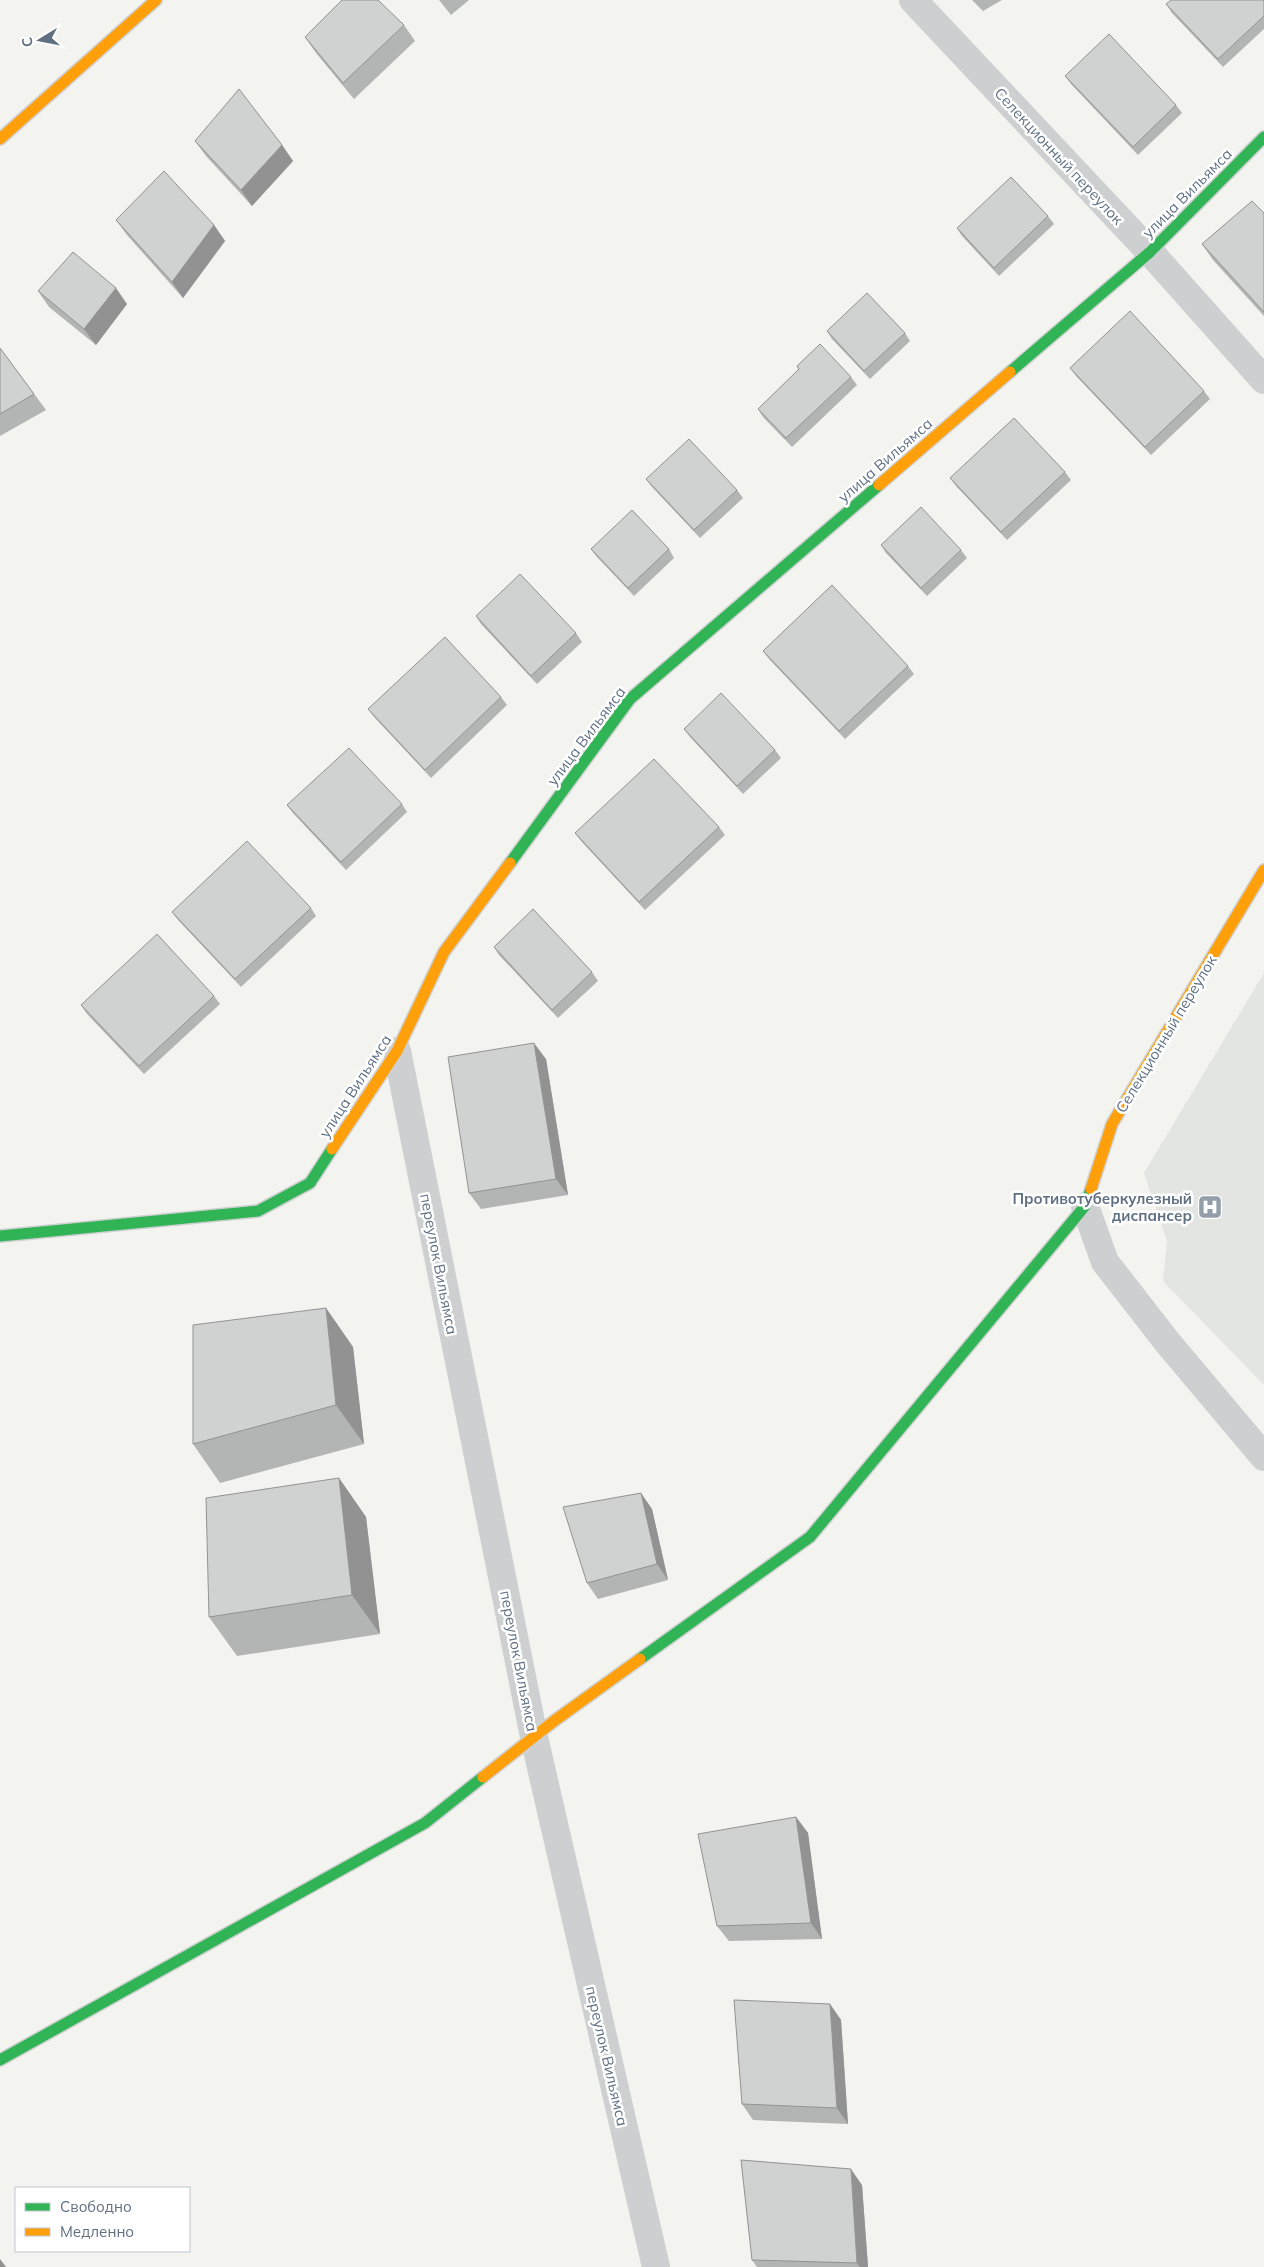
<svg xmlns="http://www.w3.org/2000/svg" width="1264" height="2267" viewBox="0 0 1264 2267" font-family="Mulish,sans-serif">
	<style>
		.built { fill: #e3e5e3 }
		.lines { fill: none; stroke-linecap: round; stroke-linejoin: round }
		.fast-casing { stroke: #cfd0d1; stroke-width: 14 }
		.slow-casing { stroke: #cfd0d1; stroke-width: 14 }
		.street { stroke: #cecfd0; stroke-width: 28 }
		.fast { stroke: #30b455; stroke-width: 11 }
		.slow { stroke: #ff9f0a; stroke-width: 11 }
		.wall { fill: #b3b4b4 }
		.shaded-wall { fill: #929292 }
		.building { fill: #d0d1d1; stroke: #929292 }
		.labels { text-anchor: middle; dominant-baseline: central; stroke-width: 5; stroke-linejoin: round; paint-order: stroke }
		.street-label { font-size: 15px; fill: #607083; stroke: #fff }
		.poi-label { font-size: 15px; font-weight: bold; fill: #607083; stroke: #fff; text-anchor: end }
	</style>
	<rect width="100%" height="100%" fill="#f3f3f0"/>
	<path class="built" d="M 1264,973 L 1264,1385 L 1163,1281 L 1167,1241 L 1144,1173 Z"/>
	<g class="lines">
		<defs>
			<path id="fast" d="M 1010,372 L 1150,252 L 1264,137
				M 510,863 L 630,699 L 879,485
				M 0,1236 L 258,1211 L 310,1183 L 332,1149
				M 640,1659 L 810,1537 L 1085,1206 L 1091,1189
				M 0,2060 L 425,1823 L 483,1777"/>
			<path id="slow" d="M 0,139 L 156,0
				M 879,485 L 1010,372
				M 332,1149 L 397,1051 L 444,952 L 510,863
				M 1091,1189 L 1112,1124 L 1264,870
				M 483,1777 L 554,1721 L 640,1659"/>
		</defs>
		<use href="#fast" class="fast-casing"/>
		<use href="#slow" class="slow-casing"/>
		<path class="street" d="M 913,0 L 1150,252 L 1264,380
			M 397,1051 L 534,1737 L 656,2267
			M 1085,1206 L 1105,1262 L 1168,1343 L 1264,1457"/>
		<use href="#fast" class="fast"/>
		<use href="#slow" class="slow"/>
	</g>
	<path class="wall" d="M 439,0 L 469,0 L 451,15 Z
		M 972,0 L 1002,0 L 983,11 Z
		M 1264,0 L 1264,29 L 1223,67 L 1172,13 L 1166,4 Z
		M 404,25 L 415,41 L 354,99 L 316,53 L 305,37 Z
		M 1065,76 L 1176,105 L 1182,113 L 1138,155 L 1071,84 Z
		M 195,141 L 282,145 L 293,161 L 252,206 L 206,156 Z
		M 1264,213 L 1264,316 L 1213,260 L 1202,244 Z
		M 1048,216 L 1054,224 L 999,276 L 962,236 L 957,228 Z
		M 116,220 L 214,225 L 225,241 L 183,298 L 127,235 Z
		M 38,291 L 127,304 L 96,345 L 49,307 Z
		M 827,331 L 905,333 L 910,341 L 870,379 L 832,339 Z
		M 0,348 L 46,410 L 0,436 Z
		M 797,366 L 851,377 L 857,385 L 792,447 L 763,417 L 758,409 L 799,370 Z
		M 1070,368 L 1204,391 L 1210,399 L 1151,455 L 1076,376 Z
		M 1065,472 L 1071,480 L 1007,540 L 956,486 L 950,478 Z
		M 646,479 L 737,490 L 743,498 L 700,538 L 652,487 Z
		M 881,545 L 961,550 L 967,558 L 927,596 L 886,553 Z
		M 591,549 L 669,549 L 674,558 L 634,596 L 597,557 Z
		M 476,616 L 576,633 L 582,642 L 537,684 L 481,624 Z
		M 763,651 L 908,666 L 914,674 L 845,739 L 769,659 Z
		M 501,697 L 507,705 L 431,778 L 374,717 L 368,709 Z
		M 684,729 L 775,750 L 781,758 L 743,794 L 690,737 Z
		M 402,804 L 407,812 L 346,870 L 293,813 L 287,805 Z
		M 719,827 L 725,835 L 645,910 L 581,841 L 575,833 Z
		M 311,908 L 316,916 L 241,987 L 178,920 L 172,912 Z
		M 494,947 L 592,972 L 598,981 L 558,1018 L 499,955 Z
		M 214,996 L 220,1004 L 144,1074 L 87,1014 L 81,1005 Z
		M 546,1059 L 568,1195 L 481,1209 L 469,1193 Z
		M 326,1308 L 353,1347 L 364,1444 L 220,1483 L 193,1444 Z
		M 339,1478 L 366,1517 L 380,1634 L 237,1656 L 209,1617 Z
		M 652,1509 L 668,1580 L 598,1599 L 587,1583 Z
		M 796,1817 L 808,1833 L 822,1939 L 729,1941 L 717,1926 Z
		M 830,2004 L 841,2020 L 848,2124 L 753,2120 L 742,2104 Z
		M 862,2185 L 868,2267 L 757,2267 L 752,2260 Z"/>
	<path class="shaded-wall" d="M 282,145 L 293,161 L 252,206 L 241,190 Z
		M 214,225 L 225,241 L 183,298 L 172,282 Z
		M 116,288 L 127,304 L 96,345 L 84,329 Z
		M 534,1043 L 546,1059 L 568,1195 L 556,1179 Z
		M 326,1308 L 353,1347 L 364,1444 L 336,1405 Z
		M 339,1478 L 366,1517 L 380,1634 L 352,1595 Z
		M 641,1493 L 652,1509 L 668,1580 L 657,1564 Z
		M 796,1817 L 808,1833 L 822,1939 L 811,1923 Z
		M 830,2004 L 841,2020 L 848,2124 L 837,2108 Z
		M 851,2169 L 862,2185 L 868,2267 L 860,2267 L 857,2263 Z
		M 0,2259 L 6,2267 L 0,2267 Z"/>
	<path class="building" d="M 342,0 L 378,0 L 404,25 L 343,83 L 305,37 Z
		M 1171,0 L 1264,0 L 1264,16 L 1218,59 L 1166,4 Z
		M 1109,34 L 1176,105 L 1133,147 L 1065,76 Z
		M 239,89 L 282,145 L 241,190 L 195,141 Z
		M 164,171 L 214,225 L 172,282 L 116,220 Z
		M 1011,177 L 1048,216 L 994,268 L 957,228 Z
		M 1252,201 L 1264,213 L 1264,312 L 1202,244 Z
		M 73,252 L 116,288 L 84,329 L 38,291 Z
		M 867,293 L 905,333 L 864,371 L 827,331 Z
		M 1130,311 L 1204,391 L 1145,447 L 1070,368 Z
		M 820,344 L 851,377 L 786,438 L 758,409 L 799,369 L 797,366 Z
		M 0,348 L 34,394 L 0,414 Z
		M 1014,418 L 1065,472 L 1001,532 L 950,478 Z
		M 689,439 L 737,490 L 694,530 L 646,479 Z
		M 921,507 L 961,550 L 921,588 L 881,545 Z
		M 632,510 L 669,549 L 628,588 L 591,549 Z
		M 520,574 L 576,633 L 531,676 L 476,616 Z
		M 832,585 L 908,666 L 839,731 L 763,651 Z
		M 445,637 L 501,697 L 425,770 L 368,709 Z
		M 721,693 L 775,750 L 737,786 L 684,729 Z
		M 349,748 L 402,804 L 341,862 L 287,805 Z
		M 654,759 L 719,827 L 639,902 L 575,833 Z
		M 247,841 L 311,908 L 235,979 L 172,912 Z
		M 533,909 L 592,972 L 552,1010 L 494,947 Z
		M 157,934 L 214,996 L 139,1066 L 81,1005 Z
		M 534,1043 L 556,1179 L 469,1193 L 448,1057 Z
		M 326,1308 L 336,1405 L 193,1444 L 193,1325 Z
		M 339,1478 L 352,1595 L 209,1617 L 206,1498 Z
		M 641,1493 L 657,1564 L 587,1583 L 563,1507 Z
		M 796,1817 L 811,1923 L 717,1926 L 698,1834 Z
		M 734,2000 L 830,2004 L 837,2108 L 742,2104 Z
		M 741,2160 L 851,2169 L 857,2263 L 752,2260 Z"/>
	<defs>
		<symbol id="hospital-square" viewBox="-11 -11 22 22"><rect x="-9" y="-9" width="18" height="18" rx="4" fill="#939ea9" stroke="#fff"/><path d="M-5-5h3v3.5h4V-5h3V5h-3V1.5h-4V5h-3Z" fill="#fff"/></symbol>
	</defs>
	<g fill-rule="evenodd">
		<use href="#hospital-square" x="1196" y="1193" width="28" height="28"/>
	</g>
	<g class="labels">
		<g class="street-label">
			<text transform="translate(1059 156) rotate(47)">Селекционный переулок</text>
			<text transform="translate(1187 193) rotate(-45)">улица Вильямса</text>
			<text transform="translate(885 460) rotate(-41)">улица Вильямса</text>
			<text transform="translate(586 736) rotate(-53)">улица Вильямса</text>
			<text transform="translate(1166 1034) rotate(-59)">Селекционный переулок</text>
			<text transform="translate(355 1086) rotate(-57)">улица Вильямса</text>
			<text transform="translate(439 1264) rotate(79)">переулок Вильямса</text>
			<text transform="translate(519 1661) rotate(79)">переулок Вильямса</text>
			<text transform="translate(607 2056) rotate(77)">переулок Вильямса</text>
		</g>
		<g class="poi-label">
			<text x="1192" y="1198">Противотуберкулезный<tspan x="1192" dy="17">диспансер</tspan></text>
		</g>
	</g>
	<rect x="15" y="2187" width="175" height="65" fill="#ffffff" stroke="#bfc6cd"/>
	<rect x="25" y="2203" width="25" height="8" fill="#30b455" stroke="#bfc6cd"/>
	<text x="60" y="2212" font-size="15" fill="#607083">Свободно</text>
	<rect x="25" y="2228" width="25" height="8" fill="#ff9f0a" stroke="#bfc6cd"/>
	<text x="60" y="2237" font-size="15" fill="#607083">Медленно</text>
	<g transform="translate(40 40) rotate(260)" stroke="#ffffff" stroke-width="4" paint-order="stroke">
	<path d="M0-4L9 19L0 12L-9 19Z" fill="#607083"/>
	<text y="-8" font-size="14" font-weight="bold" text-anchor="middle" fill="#607083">С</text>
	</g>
</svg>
